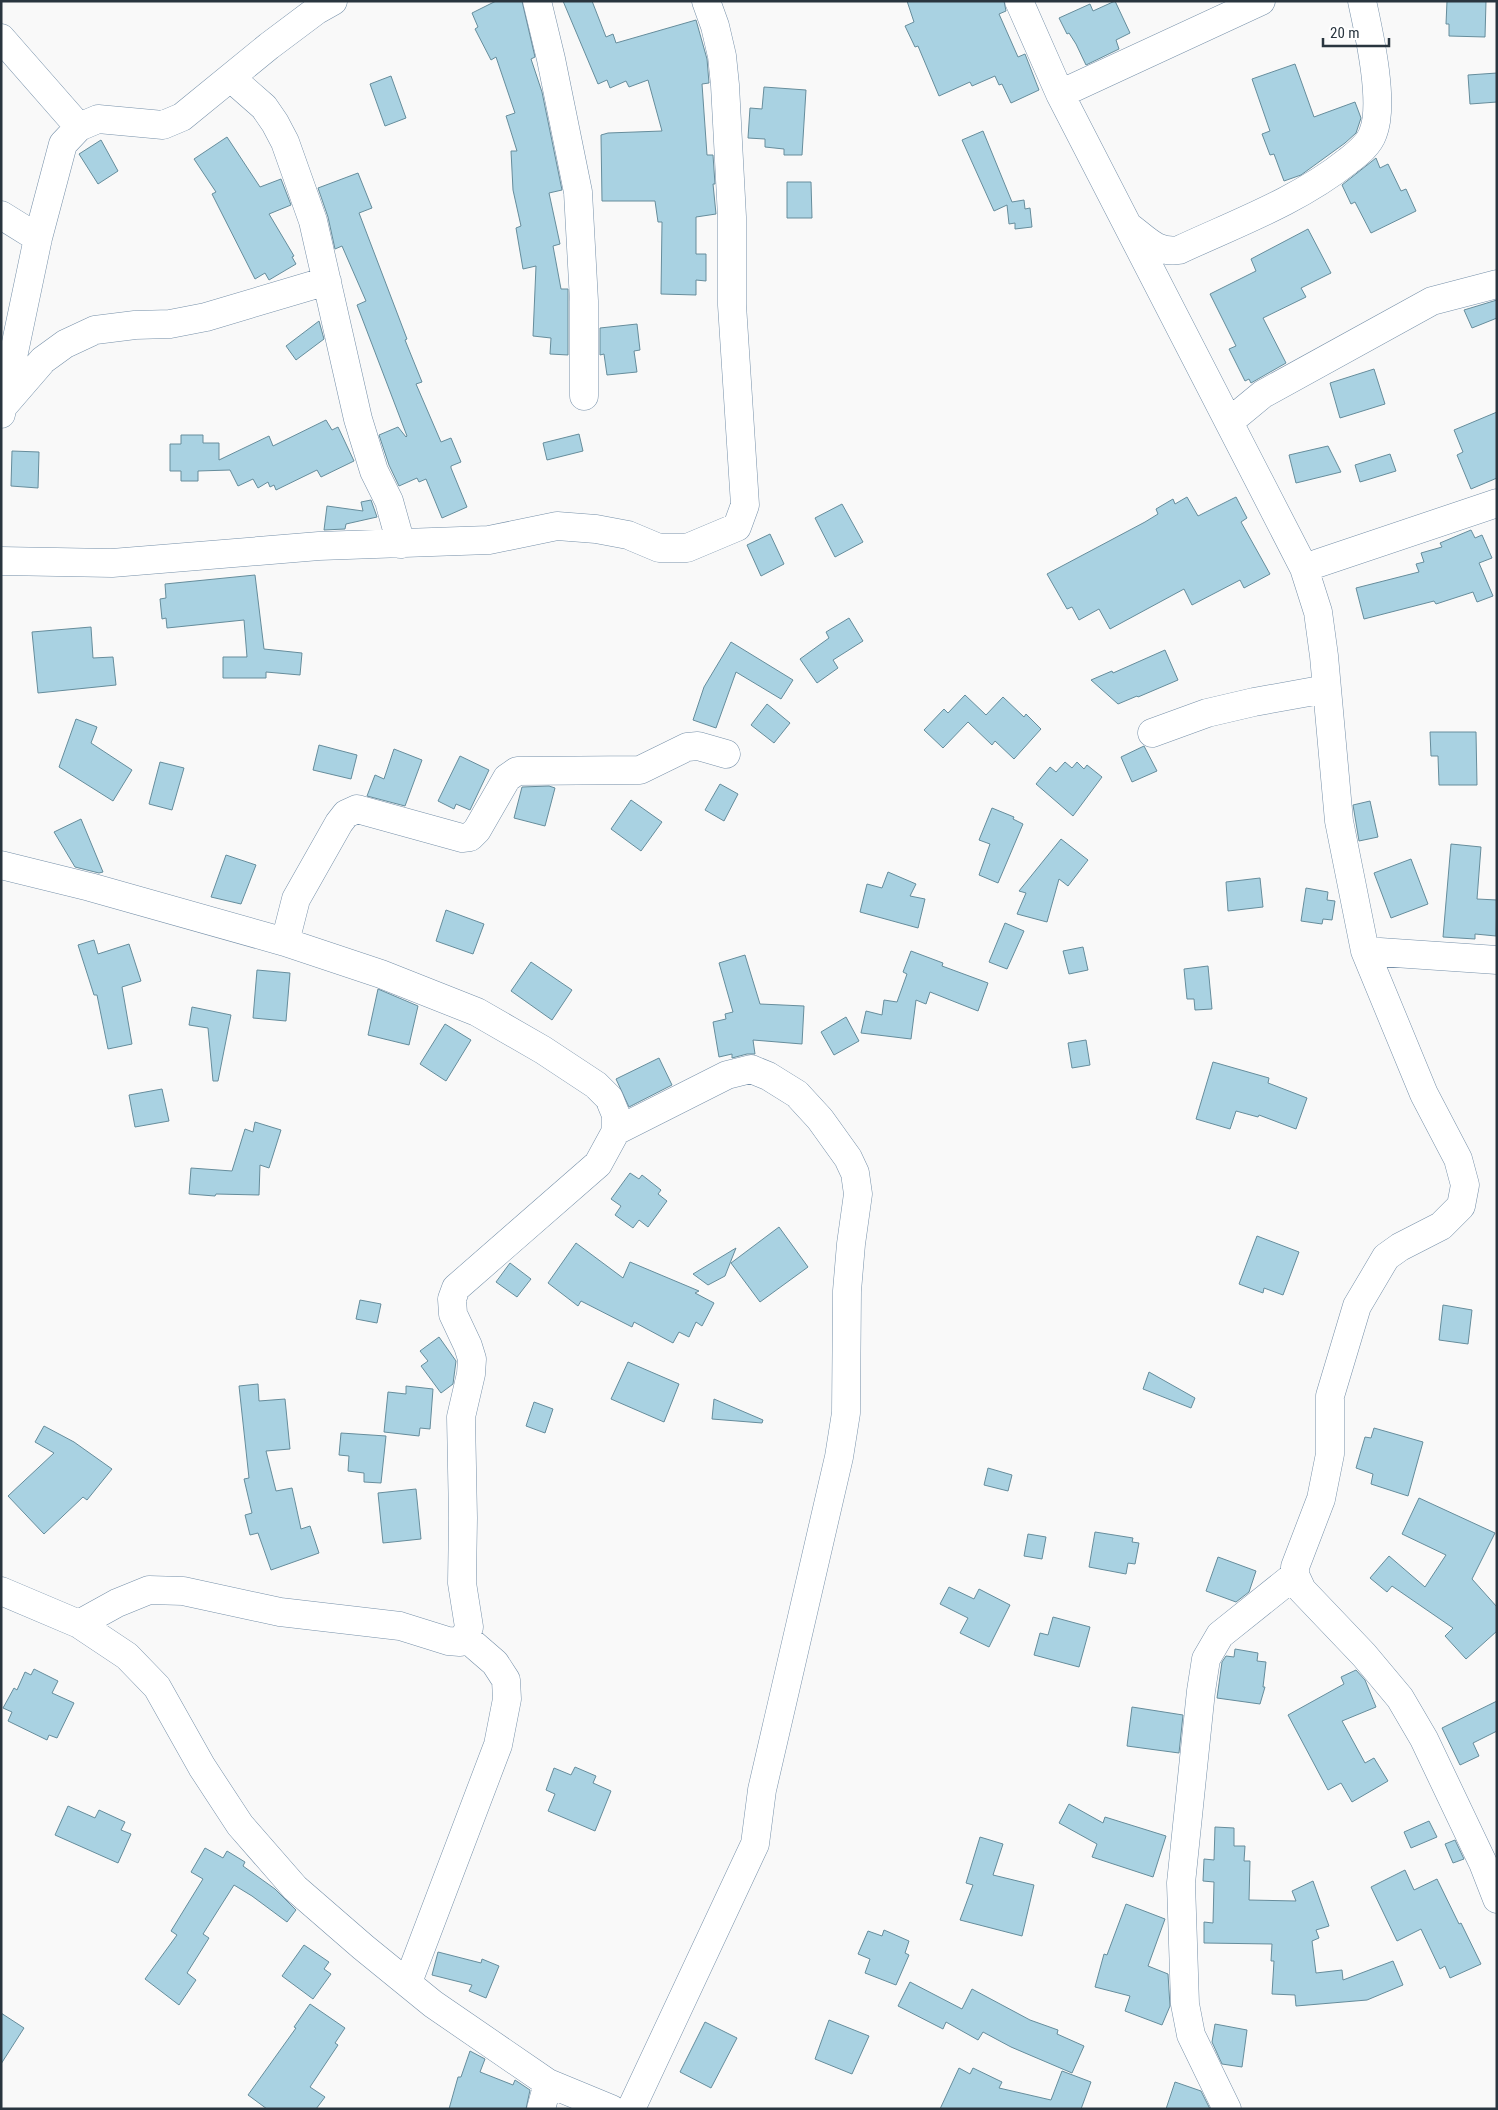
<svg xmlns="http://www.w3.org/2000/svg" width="1498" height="2110" viewBox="0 0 1498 2110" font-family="'Roboto Condensed',sans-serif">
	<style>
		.building { fill: #a9d2e2; stroke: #668d9c }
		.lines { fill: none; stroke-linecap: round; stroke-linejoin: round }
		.minor-casing { stroke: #7690a9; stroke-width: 29 }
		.minor { stroke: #fff; stroke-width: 28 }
	</style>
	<rect width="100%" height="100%" fill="#f9f9f9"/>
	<path class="building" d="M 496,1 L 522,1 L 535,57 L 531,59 L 542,92 L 562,190 L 549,193 L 560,244 L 553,246 L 561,289 L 568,289 L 568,355 L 550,354 L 551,338 L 533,336 L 536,266 L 523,269 L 516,228 L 521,226 L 513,190 L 511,151 L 517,151 L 506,116 L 515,113 L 496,57 L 491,60 L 475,29 L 478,27 L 472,13 Z
		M 563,1 L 592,1 L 606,37 L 613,34 L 616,43 L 696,20 L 707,59 L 709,83 L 702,84 L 707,155 L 713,155 L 715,184 L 713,184 L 716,214 L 696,217 L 696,254 L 706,254 L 706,281 L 696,280 L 696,295 L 661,294 L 662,222 L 658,222 L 655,201 L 602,201 L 601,135 L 608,133 L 662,131 L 648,80 L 629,87 L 626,81 L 610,88 L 607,80 L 598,84 Z
		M 907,1 L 1004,1 L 1006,11 L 999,14 L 1018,57 L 1025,54 L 1039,90 L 1011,103 L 1002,84 L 999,85 L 995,76 L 972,86 L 970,82 L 939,96 L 918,46 L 915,47 L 905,26 L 914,22 Z
		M 1115,1 L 1130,33 L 1116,40 L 1119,49 L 1086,65 L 1076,44 L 1069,33 L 1067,34 L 1059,18 L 1090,4 L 1093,11 Z
		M 1447,1 L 1486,1 L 1485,37 L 1449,36 L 1449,24 L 1446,24 Z
		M 1295,64 L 1314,117 L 1355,102 L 1361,118 L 1356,133 L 1345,143 L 1301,175 L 1284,181 L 1274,154 L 1270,155 L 1262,134 L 1270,131 L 1252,79 Z
		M 1497,73 L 1497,102 L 1470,104 L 1468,75 Z
		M 391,76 L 406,118 L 385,126 L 370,84 Z
		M 764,87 L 806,90 L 802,155 L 784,155 L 784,149 L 765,147 L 765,139 L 748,138 L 750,108 L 762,109 Z
		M 983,131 L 1012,202 L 1024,200 L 1025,209 L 1030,208 L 1032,227 L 1015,229 L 1015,223 L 1009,224 L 1007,205 L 994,211 L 962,140 Z
		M 227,137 L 260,187 L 281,179 L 291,205 L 269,214 L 294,256 L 292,257 L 296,264 L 269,280 L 265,273 L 255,279 L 212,194 L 216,192 L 194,159 Z
		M 101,140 L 118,171 L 98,184 L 79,154 Z
		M 1376,158 L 1380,168 L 1388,164 L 1401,191 L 1406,189 L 1416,211 L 1371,233 L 1355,202 L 1351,204 L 1342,185 Z
		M 358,173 L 372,208 L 359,213 L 407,339 L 405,340 L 422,382 L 416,384 L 441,442 L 451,438 L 461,462 L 451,466 L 451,468 L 467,507 L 442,518 L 426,479 L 419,482 L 417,478 L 399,486 L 389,465 L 379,435 L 398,427 L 406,437 L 407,436 L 357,305 L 366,301 L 342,246 L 335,249 L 328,217 L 318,188 Z
		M 787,182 L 811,182 L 812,218 L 787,218 Z
		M 1308,229 L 1331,273 L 1301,288 L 1306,297 L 1263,318 L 1286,363 L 1251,383 L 1249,379 L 1245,381 L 1229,349 L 1236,346 L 1210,294 L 1256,271 L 1251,259 Z
		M 1497,300 L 1497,318 L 1472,328 L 1464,310 Z
		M 319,321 L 324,339 L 296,360 L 286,346 Z
		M 637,324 L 640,350 L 634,351 L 637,372 L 607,375 L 604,354 L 600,355 L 600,328 Z
		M 1374,369 L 1385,404 L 1340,418 L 1330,383 Z
		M 1497,412 L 1497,478 L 1471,489 L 1457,455 L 1463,452 L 1454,430 Z
		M 326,420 L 332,430 L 338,427 L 354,461 L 321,477 L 317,470 L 276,490 L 274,485 L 270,487 L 268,482 L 258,488 L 253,479 L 238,486 L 230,470 L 198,471 L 198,481 L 181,481 L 181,471 L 170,471 L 170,444 L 181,444 L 181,435 L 203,435 L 203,443 L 219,443 L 219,460 L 269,436 L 273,446 Z
		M 579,434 L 583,451 L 547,460 L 543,443 Z
		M 1328,446 L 1341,472 L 1296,483 L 1289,455 Z
		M 12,451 L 39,452 L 38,488 L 11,486 Z
		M 1390,454 L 1396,471 L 1360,482 L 1355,465 Z
		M 1187,497 L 1198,516 L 1236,497 L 1247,518 L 1241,522 L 1270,574 L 1244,588 L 1240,580 L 1192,605 L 1184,589 L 1110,629 L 1099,609 L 1079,620 L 1072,607 L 1067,609 L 1047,574 L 1145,522 L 1158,514 L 1156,509 L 1173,499 L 1175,504 Z
		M 371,500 L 377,517 L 346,524 L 345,529 L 324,530 L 327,506 L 363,511 L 361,502 Z
		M 842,504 L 863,542 L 835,557 L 815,518 Z
		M 1471,530 L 1475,538 L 1482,535 L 1492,558 L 1479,563 L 1493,596 L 1477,602 L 1473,592 L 1436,604 L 1434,601 L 1364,619 L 1356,588 L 1419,572 L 1416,564 L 1424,562 L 1421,553 L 1442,547 L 1440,543 Z
		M 770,534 L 784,564 L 761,576 L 747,545 Z
		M 255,575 L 264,649 L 302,653 L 300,675 L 266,672 L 266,678 L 223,678 L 223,657 L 247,657 L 244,620 L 167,628 L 166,618 L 162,619 L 160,599 L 166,598 L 165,584 Z
		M 849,618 L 863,641 L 833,660 L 838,668 L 817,683 L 800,659 L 829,638 L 826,632 Z
		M 91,627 L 93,658 L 113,657 L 116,685 L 38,693 L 32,632 Z
		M 731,642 L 793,680 L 781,699 L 736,672 L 716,728 L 693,720 L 704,687 Z
		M 1165,650 L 1178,680 L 1138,697 L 1137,696 L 1118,704 L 1091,680 L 1112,671 L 1113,673 Z
		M 965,695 L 986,715 L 1003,697 L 1024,717 L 1026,714 L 1041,729 L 1014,759 L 995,741 L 992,745 L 968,722 L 943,748 L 924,730 L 944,709 L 948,713 Z
		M 767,704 L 790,723 L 774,743 L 751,725 Z
		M 76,719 L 97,727 L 91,743 L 132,770 L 113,801 L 59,767 Z
		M 1430,732 L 1476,732 L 1477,785 L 1439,785 L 1438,756 L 1431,756 Z
		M 319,745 L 357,755 L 351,779 L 313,770 Z
		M 1144,746 L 1157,771 L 1132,782 L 1121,757 Z
		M 394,749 L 422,760 L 405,806 L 367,796 L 375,775 L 384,779 Z
		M 460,756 L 489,770 L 470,810 L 456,804 L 454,809 L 438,801 Z
		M 160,762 L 184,768 L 172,810 L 149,804 Z
		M 1065,762 L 1072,768 L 1077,762 L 1084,769 L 1087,765 L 1102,777 L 1073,816 L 1036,784 L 1050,767 L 1056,772 Z
		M 720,784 L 738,794 L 724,821 L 705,810 Z
		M 549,786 L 555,788 L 545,826 L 514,818 L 522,787 Z
		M 631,800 L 662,822 L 641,851 L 611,829 Z
		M 1370,801 L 1378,837 L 1359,841 L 1353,805 Z
		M 992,808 L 1014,817 L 1013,819 L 1023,824 L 998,883 L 979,875 L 990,844 L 979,840 Z
		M 81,819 L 103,872 L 99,873 L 75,867 L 54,832 Z
		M 1061,839 L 1088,860 L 1068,886 L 1059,879 L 1047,922 L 1017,914 L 1026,893 L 1019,891 Z
		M 1451,844 L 1481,847 L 1477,899 L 1497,900 L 1496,936 L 1475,934 L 1475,939 L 1443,937 Z
		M 226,855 L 256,865 L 241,904 L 211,897 Z
		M 1411,859 L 1428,904 L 1391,918 L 1374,873 Z
		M 888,872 L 916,884 L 910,896 L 925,899 L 918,928 L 860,912 L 867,884 L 882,888 Z
		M 1260,878 L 1263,907 L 1228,911 L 1226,882 Z
		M 1306,888 L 1328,892 L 1327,900 L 1335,901 L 1332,920 L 1323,919 L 1322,924 L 1301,921 Z
		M 446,910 L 484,924 L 473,954 L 436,941 Z
		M 1005,923 L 1024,931 L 1007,969 L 989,962 Z
		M 94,940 L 98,954 L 129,944 L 141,981 L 122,987 L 132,1044 L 108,1049 L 97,995 L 94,995 L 78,945 Z
		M 1083,947 L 1088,970 L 1069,974 L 1063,951 Z
		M 911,951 L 943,963 L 942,966 L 988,983 L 978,1011 L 930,992 L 926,1004 L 916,1000 L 911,1039 L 861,1033 L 866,1011 L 882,1015 L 884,1000 L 897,1002 L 907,974 L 903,972 Z
		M 745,955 L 760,1004 L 804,1006 L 802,1044 L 753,1040 L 755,1054 L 747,1054 L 732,1058 L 732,1054 L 719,1057 L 713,1022 L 726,1019 L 725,1014 L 733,1012 L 719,963 Z
		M 531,962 L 572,990 L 552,1020 L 511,991 Z
		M 1208,966 L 1212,1009 L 1195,1010 L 1194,999 L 1187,999 L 1184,969 Z
		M 257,970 L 290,973 L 286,1021 L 253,1018 Z
		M 378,989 L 418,1006 L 409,1045 L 368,1035 Z
		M 192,1007 L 231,1015 L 218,1081 L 213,1081 L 208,1028 L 189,1025 Z
		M 846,1017 L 859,1041 L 834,1055 L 821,1032 Z
		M 445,1024 L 471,1040 L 446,1081 L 420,1064 Z
		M 1086,1040 L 1090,1065 L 1072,1068 L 1068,1043 Z
		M 659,1058 L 672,1085 L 629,1107 L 616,1079 Z
		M 1213,1062 L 1269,1078 L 1268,1083 L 1307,1098 L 1296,1129 L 1259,1115 L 1258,1117 L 1236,1111 L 1230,1129 L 1196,1119 Z
		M 162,1089 L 169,1121 L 135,1127 L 129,1095 Z
		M 255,1122 L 281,1130 L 269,1168 L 260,1165 L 259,1195 L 216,1194 L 215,1196 L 189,1194 L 191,1168 L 232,1171 L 245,1129 L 253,1132 Z
		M 630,1173 L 639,1179 L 642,1175 L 661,1190 L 658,1194 L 667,1201 L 648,1227 L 639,1220 L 633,1228 L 615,1215 L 621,1206 L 611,1199 Z
		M 779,1227 L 808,1267 L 760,1302 L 731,1263 Z
		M 1257,1236 L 1299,1252 L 1283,1295 L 1264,1288 L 1263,1293 L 1239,1284 Z
		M 576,1243 L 623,1278 L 630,1262 L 699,1291 L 695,1293 L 714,1303 L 702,1326 L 696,1322 L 689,1337 L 679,1332 L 673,1343 L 634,1322 L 632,1327 L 581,1301 L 578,1306 L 548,1283 Z
		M 736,1248 L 725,1276 L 708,1285 L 693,1274 Z
		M 510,1263 L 531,1279 L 517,1297 L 496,1282 Z
		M 360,1300 L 381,1304 L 377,1323 L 356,1319 Z
		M 1443,1305 L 1472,1310 L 1468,1344 L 1439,1340 Z
		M 439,1337 L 456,1361 L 453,1384 L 441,1393 L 421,1366 L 428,1361 L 420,1351 Z
		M 628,1362 L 679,1384 L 664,1422 L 611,1399 Z
		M 1149,1372 L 1195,1398 L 1191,1408 L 1143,1389 Z
		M 258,1384 L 259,1401 L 285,1399 L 290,1449 L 266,1451 L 276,1491 L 292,1488 L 301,1529 L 310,1526 L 319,1553 L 271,1570 L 258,1533 L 250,1535 L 245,1515 L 252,1513 L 244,1479 L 249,1478 L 239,1386 Z
		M 406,1386 L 433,1389 L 430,1429 L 420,1428 L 419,1436 L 384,1432 L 388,1392 L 406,1394 Z
		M 714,1399 L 763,1420 L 762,1423 L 712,1419 Z
		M 534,1402 L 553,1409 L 545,1433 L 526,1426 Z
		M 44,1426 L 74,1442 L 112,1469 L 87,1500 L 83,1497 L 44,1534 L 8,1496 L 54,1453 L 35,1442 Z
		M 1374,1428 L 1423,1442 L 1408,1496 L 1371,1484 L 1373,1474 L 1356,1468 L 1365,1437 L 1371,1438 Z
		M 341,1433 L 386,1436 L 381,1483 L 364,1482 L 364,1473 L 348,1471 L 349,1456 L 339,1455 Z
		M 988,1468 L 1012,1475 L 1008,1491 L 984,1485 Z
		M 416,1489 L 421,1539 L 383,1543 L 378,1493 Z
		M 1419,1498 L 1495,1533 L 1472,1579 L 1497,1607 L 1497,1631 L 1466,1659 L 1445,1636 L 1453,1628 L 1392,1586 L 1387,1592 L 1370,1578 L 1389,1556 L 1425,1587 L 1446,1555 L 1402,1534 Z
		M 1095,1532 L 1133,1538 L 1132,1542 L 1139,1543 L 1135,1564 L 1128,1563 L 1126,1574 L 1089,1567 Z
		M 1028,1534 L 1046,1537 L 1042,1559 L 1024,1556 Z
		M 1218,1557 L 1256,1571 L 1249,1592 L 1236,1602 L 1206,1591 Z
		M 949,1587 L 974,1599 L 979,1589 L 1010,1605 L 989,1647 L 960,1633 L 968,1618 L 940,1604 Z
		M 1053,1617 L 1090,1627 L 1079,1667 L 1034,1655 L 1040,1633 L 1048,1635 Z
		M 1235,1649 L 1258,1653 L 1257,1661 L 1266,1662 L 1263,1687 L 1265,1687 L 1260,1704 L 1217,1698 L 1222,1662 L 1226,1656 L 1234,1657 Z
		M 34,1669 L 58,1681 L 52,1693 L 74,1703 L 57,1738 L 49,1735 L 47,1740 L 8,1721 L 12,1712 L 3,1708 L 14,1688 L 17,1690 L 25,1672 L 31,1675 Z
		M 1356,1670 L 1365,1680 L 1376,1707 L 1342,1721 L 1365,1763 L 1374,1758 L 1388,1781 L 1352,1802 L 1341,1783 L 1328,1790 L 1288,1715 L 1344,1684 L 1341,1677 Z
		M 1497,1701 L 1497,1731 L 1473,1743 L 1479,1756 L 1460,1765 L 1442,1728 Z
		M 1132,1707 L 1183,1715 L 1179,1753 L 1127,1746 Z
		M 575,1767 L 596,1776 L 593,1783 L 611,1791 L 595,1831 L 548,1811 L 555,1794 L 546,1790 L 554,1768 L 571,1775 Z
		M 1069,1804 L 1103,1823 L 1105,1817 L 1166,1836 L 1153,1877 L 1092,1857 L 1097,1844 L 1059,1823 Z
		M 68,1806 L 95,1818 L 99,1810 L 125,1822 L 121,1830 L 131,1834 L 118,1863 L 55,1835 Z
		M 1429,1821 L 1437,1837 L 1411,1848 L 1404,1832 Z
		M 1215,1827 L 1234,1828 L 1234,1846 L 1245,1846 L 1244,1861 L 1250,1861 L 1249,1900 L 1296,1901 L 1292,1891 L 1313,1881 L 1329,1926 L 1316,1930 L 1319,1938 L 1312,1941 L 1316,1973 L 1342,1970 L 1343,1980 L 1393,1961 L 1403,1985 L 1367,2000 L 1296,2006 L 1295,1995 L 1272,1994 L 1274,1961 L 1271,1961 L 1272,1944 L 1204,1943 L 1204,1922 L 1213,1923 L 1214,1882 L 1203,1881 L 1204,1859 L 1214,1860 Z
		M 980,1837 L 1003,1844 L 993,1875 L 1034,1885 L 1022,1936 L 960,1920 L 973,1885 L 966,1883 Z
		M 1455,1840 L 1464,1859 L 1453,1863 L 1445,1844 Z
		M 205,1848 L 223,1858 L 227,1851 L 245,1862 L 243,1866 L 275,1889 L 296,1910 L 287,1922 L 252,1896 L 234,1885 L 203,1934 L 209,1938 L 187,1973 L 196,1980 L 179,2005 L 145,1979 L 177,1935 L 171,1931 L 203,1879 L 191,1872 Z
		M 1405,1870 L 1414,1890 L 1437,1879 L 1459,1924 L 1461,1923 L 1481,1964 L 1450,1978 L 1445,1966 L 1440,1969 L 1421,1929 L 1397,1941 L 1371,1887 Z
		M 1126,1904 L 1165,1919 L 1148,1966 L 1168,1974 L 1170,2006 L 1162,2025 L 1125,2011 L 1130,1996 L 1095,1987 L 1104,1954 L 1107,1955 Z
		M 884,1930 L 909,1941 L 905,1953 L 909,1955 L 896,1985 L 865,1973 L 870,1959 L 858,1954 L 868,1931 L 882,1936 Z
		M 304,1945 L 329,1962 L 324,1969 L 331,1974 L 313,1999 L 282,1976 Z
		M 438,1952 L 481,1963 L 482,1959 L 499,1966 L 486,1998 L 469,1991 L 472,1985 L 432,1975 Z
		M 910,1982 L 962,2009 L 972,1989 L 1030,2020 L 1058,2030 L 1057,2034 L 1084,2046 L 1072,2073 L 1011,2047 L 983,2032 L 978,2040 L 946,2022 L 943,2029 L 898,2006 Z
		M 310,2004 L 345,2028 L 335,2043 L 338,2045 L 310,2087 L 325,2097 L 316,2109 L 267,2109 L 248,2095 L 296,2028 L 294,2027 Z
		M 1,2013 L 24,2028 L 1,2064 Z
		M 829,2020 L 869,2036 L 852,2074 L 815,2059 Z
		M 705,2022 L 737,2038 L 711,2088 L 680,2072 Z
		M 1215,2024 L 1247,2030 L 1242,2067 L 1222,2064 L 1212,2042 Z
		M 470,2051 L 485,2059 L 480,2072 L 513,2085 L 515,2080 L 530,2090 L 526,2109 L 449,2109 L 458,2077 L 461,2077 Z
		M 959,2068 L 970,2074 L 973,2068 L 1002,2082 L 999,2088 L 1051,2100 L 1062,2071 L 1091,2082 L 1081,2109 L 940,2109 Z
		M 1175,2082 L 1201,2091 L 1210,2109 L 1166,2109 Z"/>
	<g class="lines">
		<defs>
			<path id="minor" d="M 537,1 L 551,59 L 578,192 L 584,301 L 584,396
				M 1019,1 L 1060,94 L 1304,568 L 1318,612 L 1324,656 L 1339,821 L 1365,951 L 1424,1094 L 1458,1159 L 1465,1185 L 1461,1206 L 1441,1226 L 1400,1247 L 1386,1257 L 1357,1306 L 1330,1396 L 1330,1454 L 1321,1499 L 1295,1567 L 1295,1575 L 1302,1590 L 1364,1655 L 1400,1698 L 1424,1739 L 1483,1863 L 1497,1899
				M 1,38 L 79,127
				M 231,78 L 264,107 L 275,123 L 285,142 L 313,221 L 358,419 L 374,471 L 389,501 L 401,544
				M 1060,94 L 1261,1
				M 1,215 L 38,238
				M 1131,228 C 1148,241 1157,253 1179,250 C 1237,223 1298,201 1348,161 C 1357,154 1369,145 1373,133 C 1385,103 1369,33 1362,1
				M 5,404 L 43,360 L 65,344 L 95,330 L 135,325 L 170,324 L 206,317 L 327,281
				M 1,414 L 38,238 L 63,144 L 79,127 L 98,119 L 163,125 L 182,117 L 269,46 L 317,10 L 333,1
				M 1229,422 L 1263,394 L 1432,301 L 1497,284
				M 1,561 L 112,563 L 319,546 L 489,540 L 557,526 L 596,529 L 628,535 L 659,548 L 687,548 L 737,527 L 745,505 L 732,305 L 732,217 L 725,85 L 722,56 L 715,26 L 706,1
				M 1304,568 L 1497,503
				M 1152,733 L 1207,713 L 1254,702 L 1326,689
				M 1,865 L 90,887 L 285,942 L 381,974 L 477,1012 L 543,1050 L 596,1085 L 609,1098 L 616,1115 L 616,1131 L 598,1164 L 456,1288 L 452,1299 L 453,1314 L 468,1346 L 472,1359 L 471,1374 L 461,1417 L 463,1518 L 462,1583 L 469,1627 L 465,1637 L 460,1642 L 448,1641 L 400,1626 L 280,1612 L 183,1591 L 149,1590 L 117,1603 L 79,1624
				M 285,942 L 296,899 L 339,823 L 346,814 L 357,809 L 462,838 L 470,837 L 477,830 L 507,778 L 517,771 L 640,770 L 687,747 L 698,746 L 726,754
				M 1365,951 L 1497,960
				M 616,1131 L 727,1075 L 751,1069 L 768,1076 L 797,1094 L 820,1119 L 848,1158 L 855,1173 L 858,1194 L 851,1244 L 847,1291 L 846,1413 L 839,1457 L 762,1790 L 755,1844 L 631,2109
				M 1,1591 L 79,1624 L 127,1656 L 157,1687 L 202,1767 L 240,1825 L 295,1888 L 363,1947 L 433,2004 L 548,2083 L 611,2109
				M 408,1982 L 498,1745 L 507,1699 L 506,1680 L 495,1663 L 465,1637
				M 541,2109 L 548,2083
				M 1227,2109 L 1191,2035 L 1185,2004 L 1181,1883 L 1201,1691 L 1206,1659 L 1220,1635 L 1295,1575"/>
		</defs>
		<use href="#minor" class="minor-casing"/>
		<use href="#minor" class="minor"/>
	</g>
	<rect width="1498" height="2110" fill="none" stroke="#29353f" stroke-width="5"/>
	<path d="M1323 38v8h66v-8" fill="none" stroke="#29353f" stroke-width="2.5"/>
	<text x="1330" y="38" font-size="15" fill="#29353f" stroke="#ffffff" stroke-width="4" paint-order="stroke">20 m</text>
</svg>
